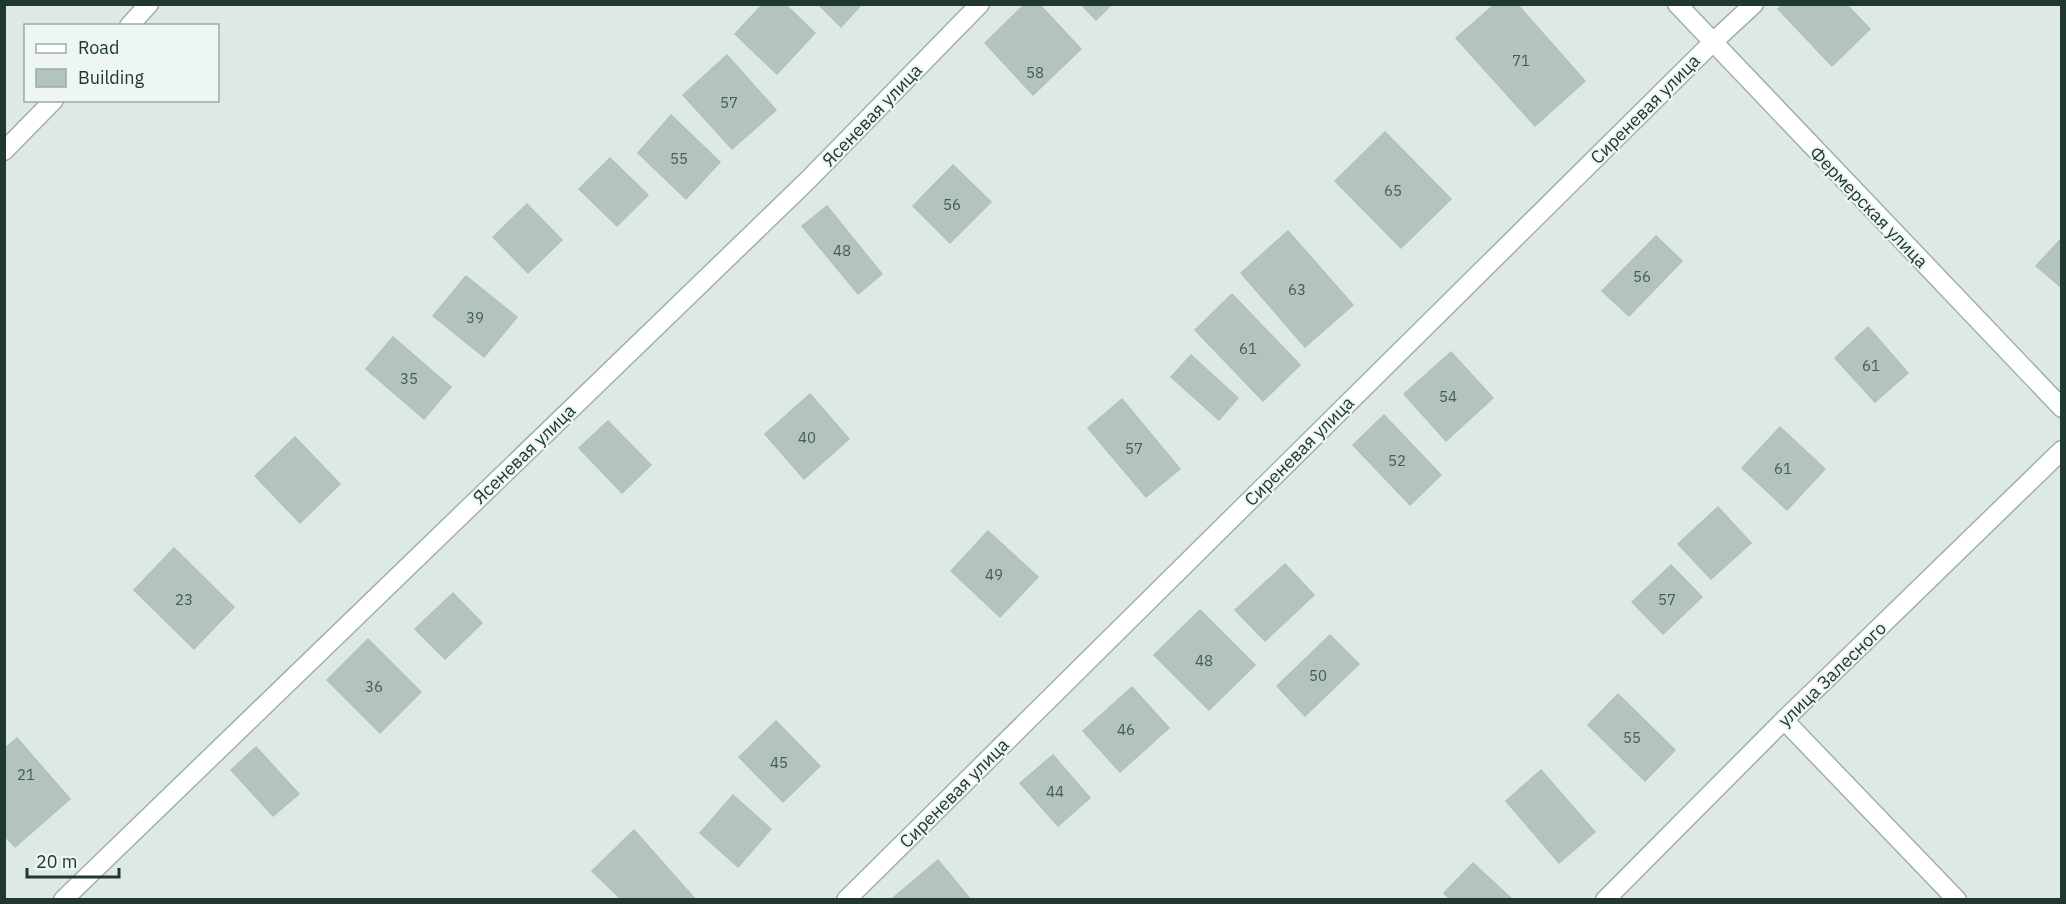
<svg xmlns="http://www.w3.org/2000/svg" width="2066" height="904" viewBox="0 0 2066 904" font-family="'IBM Plex Sans',sans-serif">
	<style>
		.building { fill: #b3c4bd; stroke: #b1c2bb; stroke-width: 1.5 }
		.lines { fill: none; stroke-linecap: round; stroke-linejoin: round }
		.minor-casing { stroke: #a1b0ab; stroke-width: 21 }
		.minor { stroke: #fff; stroke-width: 18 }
		.labels { text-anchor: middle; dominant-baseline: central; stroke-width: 4.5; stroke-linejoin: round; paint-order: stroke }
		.number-label { font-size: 15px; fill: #455b54 }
		.street-label { font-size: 18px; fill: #203831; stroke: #eef6f2 }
	</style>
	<rect width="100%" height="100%" fill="#dee9e4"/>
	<path class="building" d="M 763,4 L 785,4 L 815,33 L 777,74 L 735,34 Z
		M 818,4 L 862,4 L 841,27 Z
		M 1025,4 L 1039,4 L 1081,49 L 1033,95 L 985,43 Z
		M 1081,4 L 1112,4 L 1096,20 Z
		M 1495,4 L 1517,4 L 1585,81 L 1535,126 L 1456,38 Z
		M 1783,4 L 1846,4 L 1870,29 L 1832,66 L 1778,9 Z
		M 727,55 L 776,110 L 732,149 L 683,95 Z
		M 671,115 L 720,162 L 686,199 L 638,153 Z
		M 1385,132 L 1451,199 L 1401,248 L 1335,181 Z
		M 610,158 L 648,195 L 617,226 L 579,189 Z
		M 953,165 L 991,202 L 950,243 L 913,206 Z
		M 527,204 L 562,240 L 528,273 L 493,237 Z
		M 827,206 L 882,274 L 858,294 L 802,226 Z
		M 1288,231 L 1353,305 L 1305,347 L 1241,273 Z
		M 1656,236 L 1682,261 L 1629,316 L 1602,291 Z
		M 2062,238 L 2062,288 L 2036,266 Z
		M 466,276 L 517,317 L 484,357 L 433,316 Z
		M 1232,294 L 1300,365 L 1263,401 L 1195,330 Z
		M 1868,327 L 1908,373 L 1875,402 L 1835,358 Z
		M 393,337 L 451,387 L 424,419 L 366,369 Z
		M 1451,352 L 1493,398 L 1446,441 L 1404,394 Z
		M 1191,355 L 1238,398 L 1219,420 L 1171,377 Z
		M 810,394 L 849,439 L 804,479 L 765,434 Z
		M 1122,399 L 1180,469 L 1146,497 L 1088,428 Z
		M 1384,415 L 1441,475 L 1410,505 L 1353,445 Z
		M 608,421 L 651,465 L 622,493 L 579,448 Z
		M 1780,427 L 1825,469 L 1787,510 L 1742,468 Z
		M 295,437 L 340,484 L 300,523 L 255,476 Z
		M 1718,507 L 1751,543 L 1711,579 L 1678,544 Z
		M 988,531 L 1038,577 L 1000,617 L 951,571 Z
		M 174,548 L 234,607 L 194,649 L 134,590 Z
		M 1285,564 L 1314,595 L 1265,641 L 1235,610 Z
		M 1671,565 L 1702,597 L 1663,634 L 1632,602 Z
		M 453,593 L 482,623 L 445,659 L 415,629 Z
		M 1200,610 L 1255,665 L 1209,710 L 1154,655 Z
		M 1330,635 L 1359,664 L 1305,716 L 1277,686 Z
		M 368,639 L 421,692 L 380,733 L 327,680 Z
		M 1132,687 L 1169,728 L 1120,772 L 1083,731 Z
		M 1618,694 L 1675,750 L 1645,781 L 1588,725 Z
		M 776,721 L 820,766 L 783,802 L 739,757 Z
		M 17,738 L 70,799 L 15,847 L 4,835 L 4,749 Z
		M 256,747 L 299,794 L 273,816 L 231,770 Z
		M 1053,755 L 1090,798 L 1058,826 L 1020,783 Z
		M 1541,770 L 1595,832 L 1559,863 L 1506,801 Z
		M 733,795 L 771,829 L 738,867 L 700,833 Z
		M 634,830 L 696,900 L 622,900 L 592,871 Z
		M 938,860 L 971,900 L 895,900 L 893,898 Z
		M 1473,863 L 1513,900 L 1451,900 L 1444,893 Z"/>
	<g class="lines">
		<defs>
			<path id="minor" d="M 1677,4 L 2062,408
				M 129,26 L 149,4
				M 4,151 L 54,100
				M 1784,720 L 1957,900
				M 63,900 L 808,180 L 980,4
				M 846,900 L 1712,43 L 1754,4
				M 1605,900 L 1784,720 L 2062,450"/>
		</defs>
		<use href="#minor" class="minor-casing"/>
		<use href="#minor" class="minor"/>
	</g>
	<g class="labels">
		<g class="number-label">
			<text x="1521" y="60">71</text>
			<text x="1035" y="72">58</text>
			<text x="729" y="102">57</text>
			<text x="679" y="158">55</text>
			<text x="1393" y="190">65</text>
			<text x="952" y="204">56</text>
			<text x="842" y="250">48</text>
			<text x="1642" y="276">56</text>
			<text x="1297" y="289">63</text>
			<text x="475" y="317">39</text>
			<text x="1248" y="348">61</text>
			<text x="1871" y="365">61</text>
			<text x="409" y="378">35</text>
			<text x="1448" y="396">54</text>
			<text x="807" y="437">40</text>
			<text x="1134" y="448">57</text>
			<text x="1397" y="460">52</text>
			<text x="1783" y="468">61</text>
			<text x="994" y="574">49</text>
			<text x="184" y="599">23</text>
			<text x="1667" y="599">57</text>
			<text x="1204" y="660">48</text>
			<text x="1318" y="675">50</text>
			<text x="374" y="686">36</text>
			<text x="1126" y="729">46</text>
			<text x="1632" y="737">55</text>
			<text x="779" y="762">45</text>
			<text x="26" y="774">21</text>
			<text x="1055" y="791">44</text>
		</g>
		<g class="street-label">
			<text transform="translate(1645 109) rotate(-45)">Сиреневая улица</text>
			<text transform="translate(872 115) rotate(-46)">Ясеневая улица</text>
			<text transform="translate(1869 207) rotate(46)">Фермерская улица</text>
			<text transform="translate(1299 451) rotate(-45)">Сиреневая улица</text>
			<text transform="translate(524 454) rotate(-44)">Ясеневая улица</text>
			<text transform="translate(1832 674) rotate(-44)">улица Залесного</text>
			<text transform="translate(954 793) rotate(-45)">Сиреневая улица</text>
		</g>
	</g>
	<rect width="2066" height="904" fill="none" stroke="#203831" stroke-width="12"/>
	<rect x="24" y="24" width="195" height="78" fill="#eef6f2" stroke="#9caaa5" stroke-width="1.5"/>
	<rect x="36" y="44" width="30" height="9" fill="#ffffff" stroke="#9caaa5" stroke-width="1.5"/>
	<text x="78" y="54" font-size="18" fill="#203831">Road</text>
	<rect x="36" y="69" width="30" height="18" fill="#b3c4bd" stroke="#9caaa5" stroke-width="1.5"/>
	<text x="78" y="84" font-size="18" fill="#203831">Building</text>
	<path d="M27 868v9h92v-9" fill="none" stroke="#203831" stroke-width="3"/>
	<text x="36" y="868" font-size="18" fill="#203831" stroke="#eef6f2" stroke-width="4.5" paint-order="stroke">20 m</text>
</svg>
